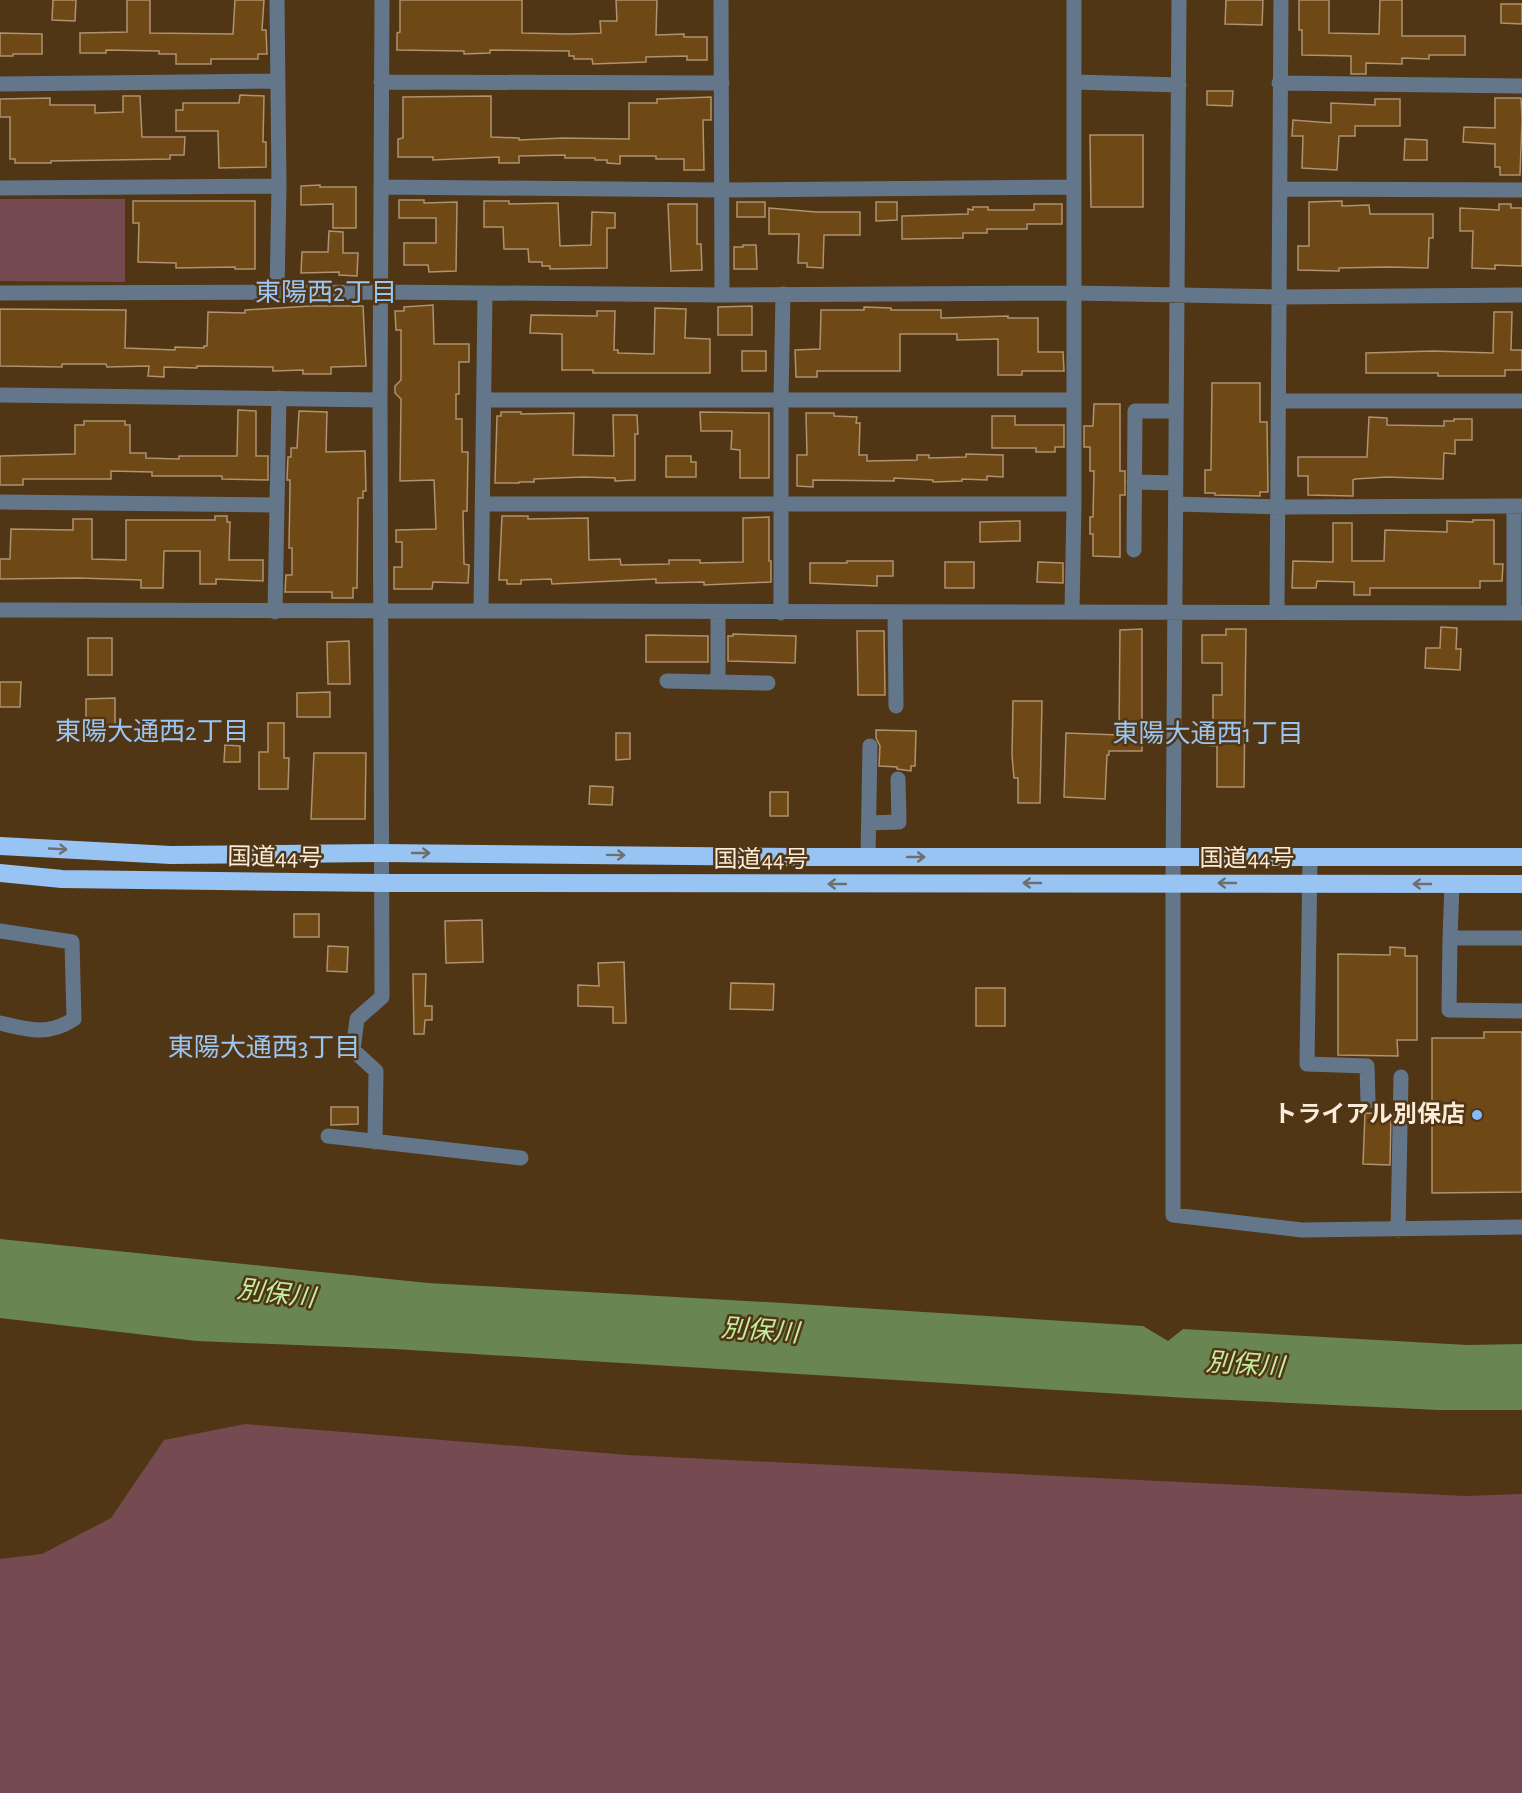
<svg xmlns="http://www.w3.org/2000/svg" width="1522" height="1793" viewBox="0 0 1522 1793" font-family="'Alegreya Sans','Noto Sans JP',sans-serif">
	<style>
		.green { fill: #754a50 }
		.water { fill: #698551 }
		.building { fill: #6e4915; stroke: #af926f; stroke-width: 1.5 }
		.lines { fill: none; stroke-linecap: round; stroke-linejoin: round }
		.minor { stroke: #64768a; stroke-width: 15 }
		.highway { stroke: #98c4f4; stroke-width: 18 }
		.oneway { stroke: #6d6f6e }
		.poi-dot { fill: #83bcfa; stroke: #503615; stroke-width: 2 }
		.labels { text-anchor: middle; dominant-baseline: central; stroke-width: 5; stroke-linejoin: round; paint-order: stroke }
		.street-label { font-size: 24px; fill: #fbebd9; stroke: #503615 }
		.poi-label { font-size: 24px; font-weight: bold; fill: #fbebd9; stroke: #503615; text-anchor: end }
		.neighbourhood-label { font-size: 26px; fill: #9bc5f3; stroke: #503615 }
		.water-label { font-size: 26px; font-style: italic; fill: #c4ee9f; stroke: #503615 }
	</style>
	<rect width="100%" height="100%" fill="#503615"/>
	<path class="green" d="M 0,199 L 125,199 L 125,282 L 0,281 Z
		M 245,1424 L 628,1455 L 1465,1496 L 1522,1494 L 1522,1793 L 0,1793 L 0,1559 L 42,1554 L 111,1518 L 164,1440 Z"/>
	<path class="water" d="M 0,1239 L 428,1283 L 783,1303 L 1143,1326 L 1168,1341 L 1183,1329 L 1467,1345 L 1522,1344 L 1522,1410 L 1439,1410 L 1187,1398 L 394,1349 L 197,1341 L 0,1318 Z"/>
	<path class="building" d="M 53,0 L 76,0 L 75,21 L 52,20 Z
		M 127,0 L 150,0 L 150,33 L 233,34 L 235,0 L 264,0 L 262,30 L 266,30 L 267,54 L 258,54 L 258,59 L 211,59 L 211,64 L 176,64 L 176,54 L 159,54 L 159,51 L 106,50 L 106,53 L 80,53 L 80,33 L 127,32 Z
		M 400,0 L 522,0 L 522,33 L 569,34 L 601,33 L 600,21 L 617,21 L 616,0 L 657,0 L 656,35 L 684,34 L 684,37 L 707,37 L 707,60 L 687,60 L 687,56 L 646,57 L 646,62 L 593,64 L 592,59 L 574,59 L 574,56 L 569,56 L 569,51 L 490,50 L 490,53 L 464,54 L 464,51 L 397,50 L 397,33 L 400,32 Z
		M 1226,0 L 1263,0 L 1262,25 L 1225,24 Z
		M 1299,0 L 1329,0 L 1329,33 L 1379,34 L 1380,0 L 1402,0 L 1402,36 L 1465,36 L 1465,55 L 1429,55 L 1429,59 L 1402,58 L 1402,64 L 1366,63 L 1366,74 L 1351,74 L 1351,56 L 1302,55 L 1302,30 L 1299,30 Z
		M 1501,4 L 1522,4 L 1522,24 L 1501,23 Z
		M 0,33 L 42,34 L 42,54 L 13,54 L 13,56 L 0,56 Z
		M 1207,91 L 1233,91 L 1232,106 L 1207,105 Z
		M 240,95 L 264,96 L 263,142 L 266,142 L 266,167 L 219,168 L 218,131 L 176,131 L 176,110 L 183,110 L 183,103 L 239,103 Z
		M 123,96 L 140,96 L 142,137 L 185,137 L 184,155 L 170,155 L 170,159 L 51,161 L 51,163 L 15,163 L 15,159 L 10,159 L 10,117 L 0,117 L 0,99 L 50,98 L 50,105 L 95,105 L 95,113 L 123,112 Z
		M 491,96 L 491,137 L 519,138 L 519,140 L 563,138 L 629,139 L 629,103 L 657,103 L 657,99 L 711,97 L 711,120 L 703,120 L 704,170 L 684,170 L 684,159 L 656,159 L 656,156 L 620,156 L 620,164 L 607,163 L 607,160 L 595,160 L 595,158 L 565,158 L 565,155 L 519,156 L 519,163 L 499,163 L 499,157 L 433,160 L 433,157 L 398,157 L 398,139 L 403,138 L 403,97 Z
		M 1495,98 L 1521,98 L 1522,120 L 1520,175 L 1500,175 L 1500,167 L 1495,167 L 1495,144 L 1463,142 L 1464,127 L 1495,128 Z
		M 1375,99 L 1400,99 L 1400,126 L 1355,126 L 1355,136 L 1339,136 L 1337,170 L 1302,168 L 1303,136 L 1292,136 L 1293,120 L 1331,123 L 1331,103 L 1375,105 Z
		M 1090,135 L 1143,135 L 1143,207 L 1091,207 Z
		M 1405,139 L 1427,140 L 1427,160 L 1404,160 Z
		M 320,185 L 320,187 L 356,187 L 356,228 L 333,228 L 333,204 L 301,205 L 301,186 Z
		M 399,200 L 424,200 L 424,203 L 457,202 L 456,271 L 429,272 L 428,265 L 404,265 L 404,243 L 436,243 L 436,218 L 399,218 Z
		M 133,201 L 255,201 L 255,269 L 235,269 L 235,267 L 176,268 L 176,263 L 138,262 L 139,223 L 133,223 Z
		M 484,201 L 509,201 L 509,204 L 558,203 L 560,246 L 591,245 L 592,212 L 615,213 L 615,228 L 607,228 L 607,268 L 550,269 L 550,266 L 542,266 L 542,262 L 529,262 L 528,249 L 504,249 L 503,227 L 484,227 Z
		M 1342,201 L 1342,206 L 1369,205 L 1370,214 L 1433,214 L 1433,238 L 1429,238 L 1428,268 L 1388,267 L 1339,268 L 1339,271 L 1298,270 L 1298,246 L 1309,246 L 1309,202 Z
		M 737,202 L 765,202 L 765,217 L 737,217 Z
		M 876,202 L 897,202 L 897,220 L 876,221 Z
		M 668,204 L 697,204 L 697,244 L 701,244 L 702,270 L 671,271 Z
		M 1034,204 L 1062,204 L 1062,224 L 1027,224 L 1027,229 L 987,229 L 987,233 L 963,233 L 963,238 L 902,239 L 902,216 L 968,214 L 968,209 L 973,210 L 973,207 L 988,207 L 988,210 L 1034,210 Z
		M 1499,204 L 1511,204 L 1511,208 L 1522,208 L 1522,266 L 1495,265 L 1495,269 L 1472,268 L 1473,231 L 1460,231 L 1460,208 L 1499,210 Z
		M 769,208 L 816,212 L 860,212 L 860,235 L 824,235 L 823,268 L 807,267 L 807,263 L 798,263 L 799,234 L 769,234 Z
		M 329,231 L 343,232 L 343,253 L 358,253 L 357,276 L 339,275 L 339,272 L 301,273 L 302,252 L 328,252 Z
		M 743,245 L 756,245 L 757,269 L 734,269 L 734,247 L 743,247 Z
		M 433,305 L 434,344 L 469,344 L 469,362 L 459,362 L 459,394 L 456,394 L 456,419 L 462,419 L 462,452 L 468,452 L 467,511 L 463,511 L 464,564 L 469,565 L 468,583 L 433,582 L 432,589 L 394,589 L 394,567 L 402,567 L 402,542 L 396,542 L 396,530 L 436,529 L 434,480 L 400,481 L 401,399 L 395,393 L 395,386 L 401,380 L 401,330 L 396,330 L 395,311 L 404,311 L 404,307 Z
		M 310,306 L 363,306 L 366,366 L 331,367 L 331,374 L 303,374 L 303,370 L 273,371 L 273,367 L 197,366 L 197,368 L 164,367 L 164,377 L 148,376 L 149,366 L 107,367 L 106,364 L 62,364 L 62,367 L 0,366 L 0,309 L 126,310 L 125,348 L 175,350 L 175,347 L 204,348 L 204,346 L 207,346 L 208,312 L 245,313 L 245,310 Z
		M 752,306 L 752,335 L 718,335 L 718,307 Z
		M 864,307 L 891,308 L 891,310 L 941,310 L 941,318 L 943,318 L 1008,316 L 1008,318 L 1038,318 L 1038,352 L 1063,352 L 1064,371 L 1022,371 L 1022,375 L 998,375 L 998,339 L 957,340 L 957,334 L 900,334 L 900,371 L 817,371 L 817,377 L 796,377 L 795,350 L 820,349 L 821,310 L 864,310 Z
		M 655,308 L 686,309 L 685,338 L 710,339 L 710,373 L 593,373 L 593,370 L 562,370 L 562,334 L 530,333 L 531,315 L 597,316 L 597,311 L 615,311 L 614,350 L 618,350 L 618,353 L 654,354 Z
		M 1494,312 L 1512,312 L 1511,350 L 1522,350 L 1522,370 L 1505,370 L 1505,376 L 1438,376 L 1438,373 L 1366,373 L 1366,353 L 1433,351 L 1493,353 Z
		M 742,351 L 766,351 L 766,371 L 742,371 Z
		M 1212,383 L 1260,383 L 1260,422 L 1267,422 L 1268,492 L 1260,492 L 1260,496 L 1215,495 L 1215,493 L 1205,493 L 1205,470 L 1211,470 Z
		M 1094,404 L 1120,404 L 1120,471 L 1125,471 L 1125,495 L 1120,495 L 1120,557 L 1093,556 L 1093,534 L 1090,534 L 1090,517 L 1093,517 L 1094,471 L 1090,471 L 1090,447 L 1084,447 L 1084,426 L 1093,426 Z
		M 238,410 L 256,411 L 256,456 L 268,456 L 268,480 L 222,479 L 222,476 L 152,476 L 152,472 L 111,471 L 111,479 L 23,479 L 23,485 L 0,485 L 0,456 L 75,454 L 75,425 L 84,425 L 84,421 L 125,421 L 125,425 L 130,425 L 130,453 L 146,453 L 146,458 L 179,459 L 179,456 L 237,456 Z
		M 299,411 L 327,412 L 326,452 L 365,451 L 366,491 L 363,491 L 363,498 L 358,498 L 357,588 L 353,588 L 353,598 L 332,598 L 332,592 L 285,592 L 286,575 L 292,575 L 292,548 L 289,548 L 290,487 L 290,480 L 287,480 L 288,457 L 291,457 L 291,448 L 297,448 Z
		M 501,412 L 521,412 L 521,414 L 574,413 L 573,455 L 614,456 L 613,415 L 637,415 L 638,434 L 635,434 L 635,480 L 615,481 L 615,478 L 583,477 L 534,479 L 534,482 L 519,482 L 519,483 L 495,483 L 497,416 L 501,416 Z
		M 700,412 L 769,413 L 769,478 L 740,478 L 740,450 L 731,449 L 732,431 L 701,431 Z
		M 806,413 L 834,413 L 834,416 L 857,417 L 856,423 L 860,423 L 859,455 L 867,455 L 867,461 L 917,460 L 917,455 L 929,455 L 929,458 L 966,457 L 966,454 L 1003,455 L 1003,477 L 987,476 L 987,480 L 962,479 L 962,481 L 933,482 L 933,480 L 894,478 L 894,481 L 813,480 L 813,487 L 797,486 L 797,455 L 807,455 Z
		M 992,416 L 1015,416 L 1015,425 L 1064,425 L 1064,447 L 1055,447 L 1055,452 L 1036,452 L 1036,448 L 992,448 Z
		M 1369,417 L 1387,418 L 1387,425 L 1444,426 L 1444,421 L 1454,421 L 1454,419 L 1472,419 L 1472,440 L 1455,440 L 1455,454 L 1444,453 L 1443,479 L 1387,477 L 1355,479 L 1353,480 L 1353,496 L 1308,495 L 1308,476 L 1298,476 L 1298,457 L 1367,457 Z
		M 666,456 L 691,456 L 691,462 L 696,462 L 696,477 L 666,477 Z
		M 215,516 L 227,516 L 227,522 L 230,522 L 229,560 L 263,560 L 263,581 L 216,579 L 216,584 L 200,584 L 200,551 L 164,551 L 163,588 L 141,588 L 141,580 L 79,578 L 0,579 L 0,559 L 10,559 L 11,529 L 73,530 L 73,519 L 92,519 L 92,559 L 126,560 L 126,520 L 215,520 Z
		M 502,516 L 528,516 L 528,519 L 588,518 L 589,560 L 620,559 L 621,565 L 669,564 L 669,560 L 700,560 L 700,563 L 743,562 L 743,518 L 769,517 L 769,561 L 771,561 L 771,582 L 704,585 L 704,582 L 656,583 L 656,579 L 552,584 L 551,579 L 521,580 L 521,584 L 507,584 L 507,580 L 499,580 Z
		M 1473,520 L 1494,520 L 1494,564 L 1503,564 L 1502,581 L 1480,581 L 1480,588 L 1370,588 L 1370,595 L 1354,595 L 1354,582 L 1317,581 L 1316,588 L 1292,588 L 1293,561 L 1333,562 L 1333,523 L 1352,523 L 1352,561 L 1384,561 L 1385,530 L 1447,532 L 1447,521 L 1473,522 Z
		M 1020,521 L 1020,541 L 980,542 L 980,522 Z
		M 847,561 L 893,561 L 893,576 L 877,576 L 877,586 L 810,583 L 810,563 L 847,563 Z
		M 945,562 L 974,562 L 974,588 L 945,588 Z
		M 1038,562 L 1063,563 L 1063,583 L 1037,582 Z
		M 1441,627 L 1457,628 L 1456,649 L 1461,649 L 1460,670 L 1425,668 L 1426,648 L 1440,648 Z
		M 1142,629 L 1142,751 L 1109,751 L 1109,755 L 1107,755 L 1105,799 L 1064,797 L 1066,733 L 1119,735 L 1120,630 Z
		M 1226,629 L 1246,629 L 1244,787 L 1217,787 L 1217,746 L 1210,746 L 1210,728 L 1213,728 L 1213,695 L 1222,695 L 1222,663 L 1202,663 L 1202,635 L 1226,635 Z
		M 857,631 L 884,631 L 885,695 L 858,695 Z
		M 733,634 L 796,636 L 795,663 L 728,661 L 728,636 L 733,636 Z
		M 646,635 L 708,636 L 708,662 L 646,662 Z
		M 88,638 L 112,638 L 112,675 L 88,675 Z
		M 349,641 L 350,684 L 328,684 L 327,642 Z
		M 0,682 L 21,682 L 20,707 L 0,707 Z
		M 330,692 L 330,717 L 297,717 L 297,693 Z
		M 115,698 L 115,726 L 86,727 L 86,699 Z
		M 1013,701 L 1042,701 L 1040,803 L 1018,803 L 1018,778 L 1014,778 L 1012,755 Z
		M 268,723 L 284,723 L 284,758 L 289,758 L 288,789 L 259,789 L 259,752 L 268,752 Z
		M 876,730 L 916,731 L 915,766 L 911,766 L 911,771 L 897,769 L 897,767 L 879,766 L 880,746 L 876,738 Z
		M 616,733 L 630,733 L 630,759 L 616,760 Z
		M 225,745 L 240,746 L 240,762 L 224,762 Z
		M 314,753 L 366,753 L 365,819 L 311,819 Z
		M 590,786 L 613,787 L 612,805 L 589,804 Z
		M 770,792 L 788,792 L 788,816 L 770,816 Z
		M 294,914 L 319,914 L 319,937 L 294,937 Z
		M 482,920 L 483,962 L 446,963 L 445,921 Z
		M 328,946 L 348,947 L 347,972 L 327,971 Z
		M 1390,947 L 1405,948 L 1405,956 L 1417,956 L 1417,1040 L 1397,1040 L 1398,1056 L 1338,1055 L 1338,954 L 1390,955 Z
		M 624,962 L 626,1023 L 613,1023 L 613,1007 L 578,1006 L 578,985 L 599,986 L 598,963 Z
		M 413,974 L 426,974 L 425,1006 L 432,1006 L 432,1020 L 425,1020 L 424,1034 L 414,1034 Z
		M 731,983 L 774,984 L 773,1010 L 730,1009 Z
		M 976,988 L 1005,988 L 1005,1026 L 976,1026 Z
		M 1484,1032 L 1522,1032 L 1522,1192 L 1432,1193 L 1432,1038 L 1484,1038 Z
		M 331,1107 L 358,1107 L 358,1124 L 331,1125 Z
		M 1365,1113 L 1391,1114 L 1390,1165 L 1363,1164 Z"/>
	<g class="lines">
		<path class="minor" d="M 277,0 L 279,186 L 277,293
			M 721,0 L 722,295
			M 1179,0 L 1173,883 L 1173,1215 L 1302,1230 L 1522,1227
			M 381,82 L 722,83
			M 1075,82 L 1179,85
			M 1279,83 L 1522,86
			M 0,84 L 276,81
			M 383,187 L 720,190 L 1073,187
			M 0,188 L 279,186
			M 1280,189 L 1522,190
			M 0,293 L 381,292 L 722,295 L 1074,293 L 1280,297 L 1522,295
			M 0,395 L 380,400
			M 485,400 L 1073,400
			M 1280,401 L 1522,401
			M 1134,482 L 1176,483
			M 0,502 L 276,505
			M 482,504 L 1074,504
			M 1176,504 L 1278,507 L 1522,506
			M 1514,506 L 1514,613
			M 1134,550 L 1135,411 L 1176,411
			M 0,610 L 1522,613
			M 481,611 L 485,294
			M 275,612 L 279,398
			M 718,612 L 718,682
			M 895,612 L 896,706
			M 1072,612 L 1074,504 L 1074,0
			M 1277,612 L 1281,0
			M 781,613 L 781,399 L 783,294
			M 667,681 L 768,683
			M 869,823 L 899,822 L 898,779
			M 868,857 L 870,746
			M 1310,857 L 1307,1064 L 1367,1066 L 1368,1101
			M 1452,884 L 1450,938 L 1522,938
			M 0,931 L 72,942 L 74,1019 C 48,1036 29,1030 0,1023
			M 1450,938 L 1449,1010 L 1522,1011
			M 328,1136 L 521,1158
			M 375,1142 L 376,1071 L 353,1050 L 357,1019 L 382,997 L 380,400 L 382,0
			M 1398,1230 L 1401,1077"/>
		<path class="highway" d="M 0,846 L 171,855 L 380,853 L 800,857 L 1522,857
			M 0,873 L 62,879 L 381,883 L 1522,884"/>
	</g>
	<defs><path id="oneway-shaft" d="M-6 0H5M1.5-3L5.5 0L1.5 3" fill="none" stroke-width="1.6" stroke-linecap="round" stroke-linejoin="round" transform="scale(1.5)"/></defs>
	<g class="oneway">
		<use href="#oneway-shaft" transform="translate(58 849) rotate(3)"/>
		<use href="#oneway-shaft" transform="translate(421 853)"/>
		<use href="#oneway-shaft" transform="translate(616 855) rotate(1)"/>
		<use href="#oneway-shaft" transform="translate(916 857)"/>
		<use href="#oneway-shaft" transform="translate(1032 883) rotate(180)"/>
		<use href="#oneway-shaft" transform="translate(1227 883) rotate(180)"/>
		<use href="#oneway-shaft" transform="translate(837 884) rotate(180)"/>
		<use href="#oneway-shaft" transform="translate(1422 884) rotate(-180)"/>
	</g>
	<circle class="poi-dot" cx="1477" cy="1115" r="6"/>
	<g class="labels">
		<g class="street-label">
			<text transform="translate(275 858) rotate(1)">国道44号</text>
			<text x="1247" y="859">国道44号</text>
			<text x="761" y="860">国道44号</text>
		</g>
		<g class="poi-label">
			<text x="1465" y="1115">トライアル別保店</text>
		</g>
		<g class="neighbourhood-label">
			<text x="326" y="293">東陽西2丁目</text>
			<text x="152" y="732">東陽大通西2丁目</text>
			<text x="1208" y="734">東陽大通西1丁目</text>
			<text x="264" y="1048">東陽大通西3丁目</text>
		</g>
		<g class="water-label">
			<text transform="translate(276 1294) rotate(7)">別保川</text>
			<text transform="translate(760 1331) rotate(4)">別保川</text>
			<text transform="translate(1245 1365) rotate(4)">別保川</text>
		</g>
	</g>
</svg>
